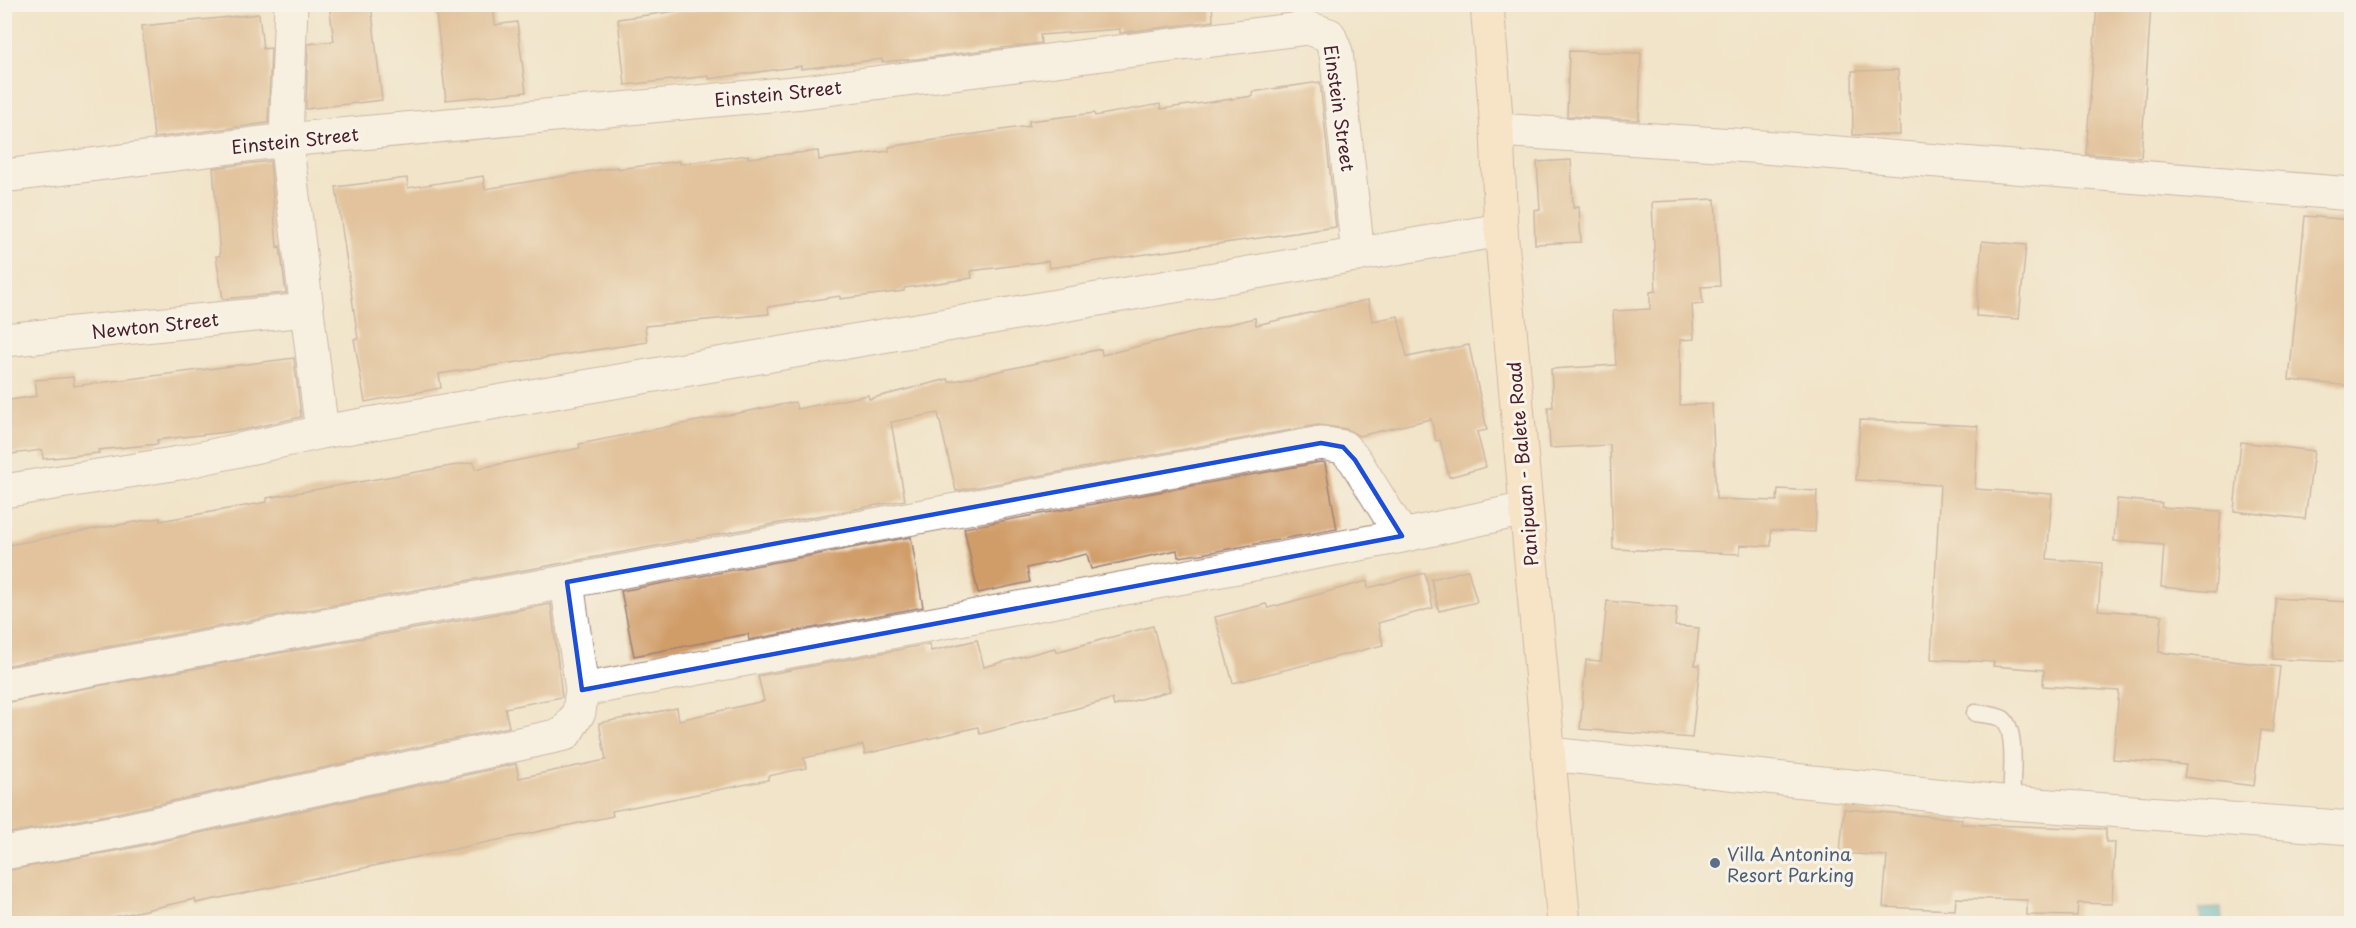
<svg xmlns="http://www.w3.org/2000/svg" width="2356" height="928" viewBox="0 0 2356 928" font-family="'Playpen Sans',sans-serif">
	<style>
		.water { fill: #4ebaca; stroke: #4c6c7a; stroke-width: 1.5 }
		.building { fill: #d09c67 }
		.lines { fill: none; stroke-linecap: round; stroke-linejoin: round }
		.service-casing { stroke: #9e827a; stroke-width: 19 }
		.minor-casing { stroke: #9e827a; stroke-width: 35 }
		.secondary-casing { stroke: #9e827a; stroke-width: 35 }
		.service { stroke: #fff; stroke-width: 16 }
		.minor { stroke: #fff; stroke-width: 33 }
		.secondary { stroke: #ffe4c6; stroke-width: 33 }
		.marked { fill: none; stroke: #1d4ed8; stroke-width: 4.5; stroke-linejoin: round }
		.service-dot { fill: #5c6f8a; stroke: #f7f3e8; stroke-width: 2 }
		.labels { text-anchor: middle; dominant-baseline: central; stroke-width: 6; stroke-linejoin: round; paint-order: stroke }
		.street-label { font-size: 18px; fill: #4a1f2b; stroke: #f7f3e8 }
		.service-label { font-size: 18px; fill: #4e5e75; stroke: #f7f3e8; text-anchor: start }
	</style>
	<rect width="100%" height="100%" fill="#f7f3e8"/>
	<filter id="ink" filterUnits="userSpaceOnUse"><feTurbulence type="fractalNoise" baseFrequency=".0167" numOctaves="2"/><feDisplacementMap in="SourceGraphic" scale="12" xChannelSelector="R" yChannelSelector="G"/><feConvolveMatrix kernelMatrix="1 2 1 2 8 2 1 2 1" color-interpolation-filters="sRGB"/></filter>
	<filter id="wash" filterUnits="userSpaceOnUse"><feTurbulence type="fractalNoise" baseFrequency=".008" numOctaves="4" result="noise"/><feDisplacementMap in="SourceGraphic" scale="24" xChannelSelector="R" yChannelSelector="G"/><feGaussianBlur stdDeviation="1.35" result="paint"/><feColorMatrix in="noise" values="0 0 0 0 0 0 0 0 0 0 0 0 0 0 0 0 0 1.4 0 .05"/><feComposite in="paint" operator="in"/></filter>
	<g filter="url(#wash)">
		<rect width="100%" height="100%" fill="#f1e4c9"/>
		<path class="water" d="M 2221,908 L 2222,923 L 2201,923 L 2200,909 Z"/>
		<g id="blocks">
			<path class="building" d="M 329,4 L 371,4 L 382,100 L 306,109 L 308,44 L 334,41 Z
				M 435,4 L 493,4 L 495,25 L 517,22 L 526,92 L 446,100 Z
				M 730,4 L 1212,4 L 1213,21 L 1120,33 L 1120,29 L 1040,35 L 1041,43 L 917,59 L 882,62 L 882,59 L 801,69 L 801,66 L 709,79 L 709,76 L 625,85 L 618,19 Z
				M 2097,4 L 2151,4 L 2141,158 L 2086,154 Z
				M 259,14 L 263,49 L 271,48 L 268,123 L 154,138 L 142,26 Z
				M 1569,51 L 1641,53 L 1639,120 L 1567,116 Z
				M 1898,70 L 1900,135 L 1853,135 L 1852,71 Z
				M 1320,82 L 1336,227 L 1049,268 L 1048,261 L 971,271 L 972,278 L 904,288 L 904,291 L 840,299 L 840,296 L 768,307 L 769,314 L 645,326 L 647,342 L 439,374 L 441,388 L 365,402 L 354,339 L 358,339 L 336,187 L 407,178 L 408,188 L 483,176 L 485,189 L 618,167 L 618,169 L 680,161 L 680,164 L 748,155 L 748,158 L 818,151 L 819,160 L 889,151 L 889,147 L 1029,126 L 1029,121 L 1094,113 L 1095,116 L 1160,104 L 1161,109 L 1253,96 L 1252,92 Z
				M 1571,160 L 1573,208 L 1579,207 L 1581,242 L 1535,244 L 1534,210 L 1540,209 L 1537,162 Z
				M 270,161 L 277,247 L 280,246 L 286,293 L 223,299 L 216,256 L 220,256 L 213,168 Z
				M 1715,199 L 1720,286 L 1701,287 L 1703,304 L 1692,305 L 1694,339 L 1680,340 L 1680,405 L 1712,404 L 1716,499 L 1777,501 L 1778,489 L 1817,491 L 1815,532 L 1771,530 L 1771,546 L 1740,545 L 1740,554 L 1613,549 L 1610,445 L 1550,448 L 1548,407 L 1553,407 L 1551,369 L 1616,365 L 1613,311 L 1650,309 L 1650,292 L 1656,291 L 1652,202 Z
				M 2305,216 L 2352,220 L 2352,386 L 2289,380 Z
				M 1982,241 L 2026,245 L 2019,319 L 1976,316 Z
				M 1368,300 L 1372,321 L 1398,316 L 1407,357 L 1469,345 L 1487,430 L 1477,432 L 1486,467 L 1449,477 L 1440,440 L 1436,441 L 1431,419 L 1359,436 L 1346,429 L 1318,425 L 956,491 L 938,413 L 891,422 L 905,500 L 4,666 L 4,546 L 88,530 L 160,518 L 160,521 L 267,502 L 267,498 L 474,462 L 475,469 L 580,448 L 579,444 L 795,402 L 797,409 L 868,395 L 869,399 L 948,379 L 949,382 L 1101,349 L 1102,355 L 1255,318 L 1256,325 Z
				M 294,358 L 301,417 L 243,430 L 157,440 L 158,444 L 98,450 L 99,453 L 43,459 L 42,450 L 4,455 L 4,401 L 37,396 L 35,380 L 73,377 L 74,386 Z
				M 1860,420 L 1978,426 L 1975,489 L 2052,494 L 2047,559 L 2102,563 L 2098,610 L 2162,615 L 2159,652 L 2280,667 L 2272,732 L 2261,730 L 2254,786 L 2184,777 L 2186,765 L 2113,759 L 2119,691 L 2043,686 L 2044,670 L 1993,666 L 1994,662 L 1931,659 L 1940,485 L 1856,480 Z
				M 2241,442 L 2314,451 L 2305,519 L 2234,511 Z
				M 1321,462 L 1325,463 L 1337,529 L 1201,554 L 1178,557 L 1177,550 L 1091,569 L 1087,554 L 1027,568 L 1030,582 L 978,593 L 964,528 Z
				M 2117,499 L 2162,503 L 2161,507 L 2221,511 L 2215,592 L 2161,587 L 2164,545 L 2114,541 Z
				M 911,537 L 923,607 L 749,640 L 748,634 L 634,656 L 621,591 Z
				M 1468,570 L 1477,602 L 1439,611 L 1431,579 Z
				M 1425,573 L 1433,608 L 1378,623 L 1383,645 L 1233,683 L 1215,617 L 1266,604 L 1268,608 L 1367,581 L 1368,588 Z
				M 2276,598 L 2350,602 L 2347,662 L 2273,659 Z
				M 1607,601 L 1677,608 L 1675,626 L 1699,628 L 1695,665 L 1700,665 L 1692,738 L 1580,729 L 1586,660 L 1601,661 Z
				M 551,604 L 562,697 L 505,708 L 509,727 L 118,813 L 4,834 L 4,703 Z
				M 1153,626 L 1170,691 L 1114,706 L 1112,699 L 980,734 L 978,727 L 865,754 L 863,745 L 804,758 L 806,768 L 768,776 L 768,780 L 612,811 L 613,816 L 196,903 L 195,899 L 82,924 L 4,924 L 4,871 L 126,849 L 516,764 L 519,778 L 606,760 L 599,723 L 677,708 L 679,720 L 764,701 L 758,676 L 929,644 L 931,651 L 977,640 L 984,667 L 1055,648 L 1056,652 Z
				M 1844,809 L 1962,819 L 1961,824 L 2106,829 L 2106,842 L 2115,842 L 2112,904 L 2078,903 L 2077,916 L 2027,915 L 2027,900 L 1956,898 L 1955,910 L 1883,907 L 1887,856 L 1840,853 Z"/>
		</g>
	</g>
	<g filter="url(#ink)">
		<use href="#blocks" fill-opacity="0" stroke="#9e827a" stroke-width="1.5"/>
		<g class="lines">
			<defs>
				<path id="service" d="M 1975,713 C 1983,714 1997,715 2003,719 C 2018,731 2011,784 2011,803"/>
				<path id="minor" d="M 291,4 L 286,140 L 322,432
					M 1497,130 L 1750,146 L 2352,194
					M 4,176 L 286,140 L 803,92 L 1308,28 L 1329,35 L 1336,52 L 1358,255
					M 4,340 L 306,310
					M 4,491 L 179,463 L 322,432 L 1501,230
					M 567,582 L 582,690
					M 4,685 L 1321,443 L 1343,447 L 1355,460 L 1402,536
					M 1549,754 L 2011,803 L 2352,828
					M 4,853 L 122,831 L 565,734 L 579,712 L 582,690 L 1402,536 L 1525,509"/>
				<path id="secondary" d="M 1487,4 L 1497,130 L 1501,230 L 1564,924"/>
			</defs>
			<use href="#service" class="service-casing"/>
			<use href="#minor" class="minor-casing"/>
			<use href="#secondary" class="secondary-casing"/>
			<use href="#service" class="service"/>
			<use href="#minor" class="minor"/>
			<use href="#secondary" class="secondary"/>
		</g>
	</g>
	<path d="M0 0H2356V928H0ZM 1321,443 L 1343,447 L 1355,460 L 1402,536 L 582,690 L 567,582 Z" fill="#f1e4c9" fill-opacity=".55" fill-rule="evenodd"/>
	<path class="marked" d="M 1321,443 L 1343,447 L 1355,460 L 1402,536 L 582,690 L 567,582 Z"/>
	<circle class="service-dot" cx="1715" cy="863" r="6"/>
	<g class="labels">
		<g class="street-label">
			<text transform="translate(778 93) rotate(-6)">Einstein Street</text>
			<text transform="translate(1340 108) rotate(82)">Einstein Street</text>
			<text transform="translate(295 140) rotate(-6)">Einstein Street</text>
			<text transform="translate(155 325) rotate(-6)">Newton Street</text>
			<text transform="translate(1522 464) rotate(-95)">Panipuan - Balete Road</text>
		</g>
		<g class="service-label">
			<text x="1727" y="853">Villa Antonina<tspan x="1727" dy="21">Resort Parking</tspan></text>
		</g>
	</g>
	<rect width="2356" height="928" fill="none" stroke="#f7f3e8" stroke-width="24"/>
</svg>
